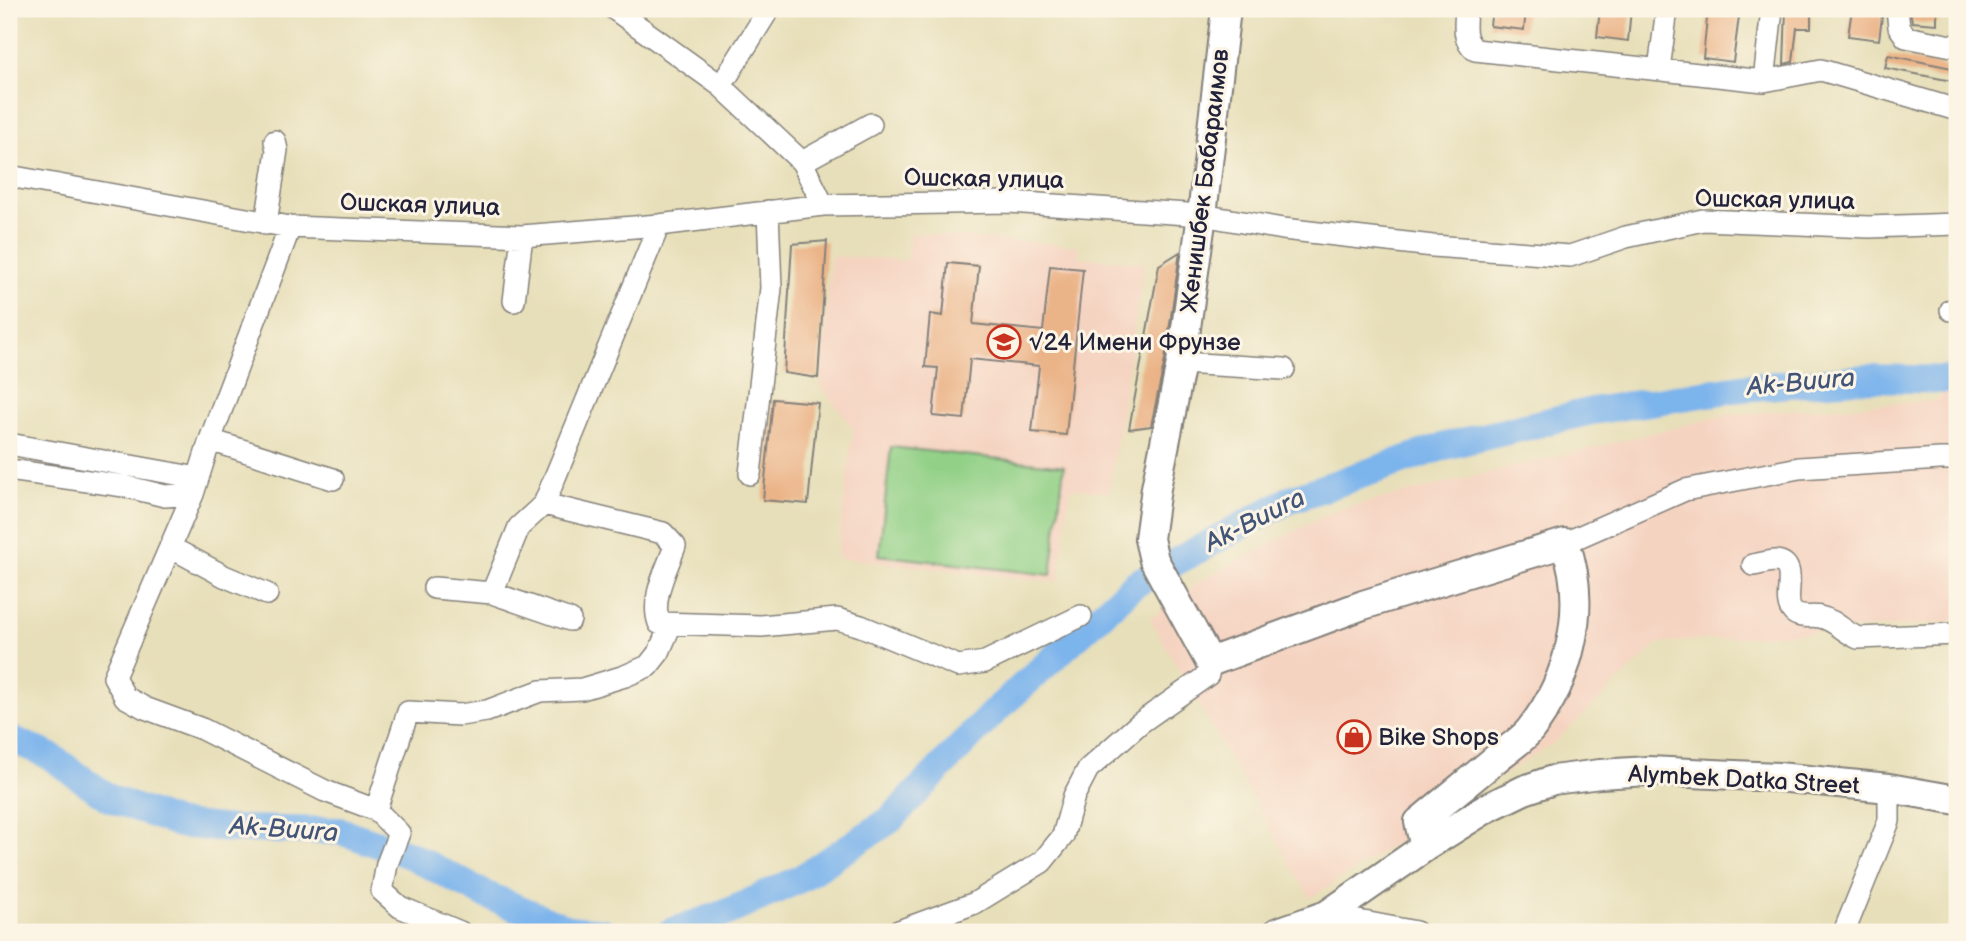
<svg xmlns="http://www.w3.org/2000/svg" width="1966" height="941" viewBox="0 0 1966 941" font-family="'Balsamiq Sans',sans-serif">
	<style>
		.built { fill: #f5d3c1 }
		.green { fill: #91d086; stroke: #5a7960; stroke-width: 2 }
		.lines { fill: none; stroke-linecap: round; stroke-linejoin: round }
		.river { stroke: #7cb4ec; stroke-width: 28 }
		.building { fill: #ebb488 }
		.minor-casing { stroke: #84807a; stroke-width: 24 }
		.major-casing { stroke: #84807a; stroke-width: 32 }
		.minor { stroke: #fff; stroke-width: 21 }
		.major { stroke: #fff; stroke-width: 28 }
		.labels { text-anchor: middle; dominant-baseline: central; stroke-width: 6; stroke-linejoin: round; paint-order: stroke }
		.street-label { font-size: 24px; fill: #22223b; stroke: #fcf5e5 }
		.poi-label { font-size: 24px; fill: #22223b; stroke: #fcf5e5; text-anchor: start }
		.water-label { font-size: 26px; font-style: italic; fill: #425579; stroke: #fcf5e5 }
	</style>
	<rect width="100%" height="100%" fill="#fcf5e5"/>
	<filter id="ink" filterUnits="userSpaceOnUse"><feTurbulence type="fractalNoise" baseFrequency=".0143" numOctaves="2"/><feDisplacementMap in="SourceGraphic" scale="14" xChannelSelector="R" yChannelSelector="G"/><feConvolveMatrix kernelMatrix="1 2 1 2 8 2 1 2 1" color-interpolation-filters="sRGB"/></filter>
	<filter id="wash" filterUnits="userSpaceOnUse"><feTurbulence type="fractalNoise" baseFrequency=".00686" numOctaves="4" result="noise"/><feDisplacementMap in="SourceGraphic" scale="28" xChannelSelector="R" yChannelSelector="G"/><feGaussianBlur stdDeviation="1.57" result="paint"/><feColorMatrix in="noise" values="0 0 0 0 0 0 0 0 0 0 0 0 0 0 0 0 0 1.4 0 .05"/><feComposite in="paint" operator="in"/></filter>
	<g filter="url(#wash)">
		<rect width="100%" height="100%" fill="#e7dfb9"/>
		<path class="built" d="M 910,233 L 1079,246 L 1079,257 L 1144,263 L 1109,493 L 1071,488 L 1058,582 L 837,558 L 853,428 L 821,386 L 831,256 L 907,260 Z
			M 1957,385 L 1957,622 L 1659,643 L 1555,742 L 1310,898 L 1150,619 L 1205,578 L 1336,510 L 1731,414 L 1934,401 Z"/>
		<path class="green" d="M 891,447 L 1064,466 L 1051,575 L 879,555 Z"/>
		<g class="lines">
			<path class="river" d="M 9,738 L 50,756 L 109,798 L 179,824 L 231,829 L 340,831 L 410,855 L 484,894 L 568,929 L 603,932
				M 671,932 L 726,913 L 800,879 L 890,820 L 995,711 L 1135,584 L 1291,499 L 1445,446 L 1592,411 L 1741,388 L 1867,378 L 1957,380"/>
		</g>
		<g id="blocks">
			<path class="building" d="M 1492,9 L 1526,9 L 1524,30 L 1490,26 Z
				M 1600,9 L 1631,9 L 1628,41 L 1597,37 Z
				M 1708,9 L 1740,9 L 1733,62 L 1703,58 Z
				M 1786,9 L 1811,9 L 1811,28 L 1797,28 L 1793,62 L 1784,64 Z
				M 1852,9 L 1883,9 L 1879,40 L 1848,36 Z
				M 1910,9 L 1937,9 L 1937,24 L 1912,22 Z
				M 1888,55 L 1957,69 L 1957,82 L 1885,68 Z
				M 827,241 L 818,378 L 784,373 L 792,244 Z
				M 1180,252 L 1165,360 L 1151,426 L 1129,429 L 1159,265 Z
				M 948,263 L 979,266 L 973,324 L 1043,331 L 1050,266 L 1083,269 L 1066,435 L 1032,432 L 1039,366 L 970,359 L 964,419 L 933,416 L 938,368 L 925,367 L 930,314 L 943,316 Z
				M 773,399 L 818,403 L 808,504 L 763,500 Z"/>
		</g>
	</g>
	<g filter="url(#ink)">
		<use href="#blocks" fill-opacity="0" stroke="#84807a" stroke-width="2"/>
		<g class="lines">
			<defs>
				<path id="minor" d="M 614,9 L 721,86 L 802,162 L 823,205
					M 1466,9 C 1465,26 1462,38 1475,50 L 1764,81 L 1821,70 L 1957,110
					M 1897,9 L 1899,27 L 1906,37 L 1957,47
					M 1659,69 L 1667,9
					M 1764,81 L 1772,9
					M 721,86 L 769,9
					M 802,162 L 871,124
					M 9,176 L 290,227 L 522,236 L 659,225 L 823,205 L 1009,202 L 1202,215 L 1283,229 L 1433,246 L 1570,256 L 1626,237 L 1703,220 L 1869,227 L 1957,224
					M 266,224 L 277,150 L 275,141
					M 659,225 L 544,504 L 663,533 L 675,546 C 667,569 650,599 659,623 L 761,626 L 837,619 L 861,626 L 958,666 L 985,662 L 1081,616
					M 290,227 L 210,440 L 193,494 L 114,677 L 125,697 L 145,708 L 202,729 L 325,791 L 376,810 L 399,833 L 387,864 L 382,891 L 400,907 L 460,932
					M 514,301 L 522,236
					M 1951,310 L 1957,310
					M 1181,363 L 1284,369
					M 210,440 L 333,479
					M 9,444 L 198,478
					M 16,471 L 124,486 L 165,496 L 193,494
					M 750,474 L 771,288 L 768,211
					M 1565,543 L 1685,490 L 1799,468 L 1940,459 L 1957,459
					M 170,547 L 224,576 L 267,594
					M 1753,565 C 1760,564 1768,561 1775,561 C 1802,563 1780,600 1793,612 C 1800,619 1812,615 1820,617 C 1835,620 1844,632 1858,638 L 1957,634
					M 434,588 L 492,593 L 570,620
					M 492,593 L 519,527 L 544,504
					M 376,810 L 408,712 L 460,715 L 487,711 L 540,691 L 582,689 L 625,676 L 648,666 L 659,652 L 671,624
					M 896,932 L 975,903 L 1042,862 L 1063,836 L 1074,796 L 1088,769 L 1140,723 L 1208,675 L 1210,662
					M 1327,932 L 1327,915 L 1416,932
					M 1844,932 L 1889,821 L 1889,788"/>
				<path id="major" d="M 1226,9 L 1202,215 L 1181,363 L 1156,488 L 1149,539 L 1154,560 L 1210,662 L 1363,605 L 1565,543 C 1588,605 1571,678 1530,730 C 1522,740 1508,749 1498,757 C 1472,779 1445,800 1419,822 L 1425,847
					M 1278,932 L 1327,915 L 1425,847 L 1487,808 L 1524,790 L 1553,780 L 1600,774 L 1648,771 L 1778,777 L 1889,788 L 1957,800"/>
			</defs>
			<use href="#minor" class="minor-casing"/>
			<use href="#major" class="major-casing"/>
			<use href="#minor" class="minor"/>
			<use href="#major" class="major"/>
		</g>
	</g>
	<defs>
		<symbol id="school-ring" viewBox="-11 -11 22 22"><circle r="9.5" fill="#fcf5e5" stroke="#c8321e" stroke-width="1.5"/><path d="M0-5L7-2L0 1L-7-2ZM-4 1L0 2.5L4 1V4Q0 6-4 4Z" fill="#c8321e"/></symbol>
		<symbol id="shop-ring" viewBox="-11 -11 22 22"><circle r="9.5" fill="#fcf5e5" stroke="#c8321e" stroke-width="1.5"/><path d="M-5-2.5h2.3a2.7 3.5 0 0 1 5.4 0H5L5.5 6h-11ZM-1.5-2.5h3a1.5 2.3 0 0 0-3 0Z" fill="#c8321e"/></symbol>
	</defs>
	<g fill-rule="evenodd">
		<use href="#school-ring" x="985" y="323" width="38" height="38"/>
		<use href="#shop-ring" x="1335" y="718" width="38" height="38"/>
	</g>
	<g class="labels">
		<g class="street-label">
			<text transform="translate(984 179) rotate(1)">Ошская улица</text>
			<text transform="translate(1205 181) rotate(-83)">Женишбек Бабараимов</text>
			<text transform="translate(1775 200) rotate(1)">Ошская улица</text>
			<text transform="translate(420 205) rotate(2)">Ошская улица</text>
			<text transform="translate(1744 780) rotate(3)">Alymbek Datka Street</text>
		</g>
		<g class="poi-label">
			<text x="1028" y="342">√24 Имени Фрунзе</text>
			<text x="1378" y="737">Bike Shops</text>
		</g>
		<g class="water-label">
			<text transform="translate(1801 383) rotate(-5)">Ak-Buura</text>
			<text transform="translate(1255 521) rotate(-27)">Ak-Buura</text>
			<text transform="translate(284 830) rotate(4)">Ak-Buura</text>
		</g>
	</g>
	<rect width="1966" height="941" fill="none" stroke="#fcf5e5" stroke-width="35"/>
</svg>
